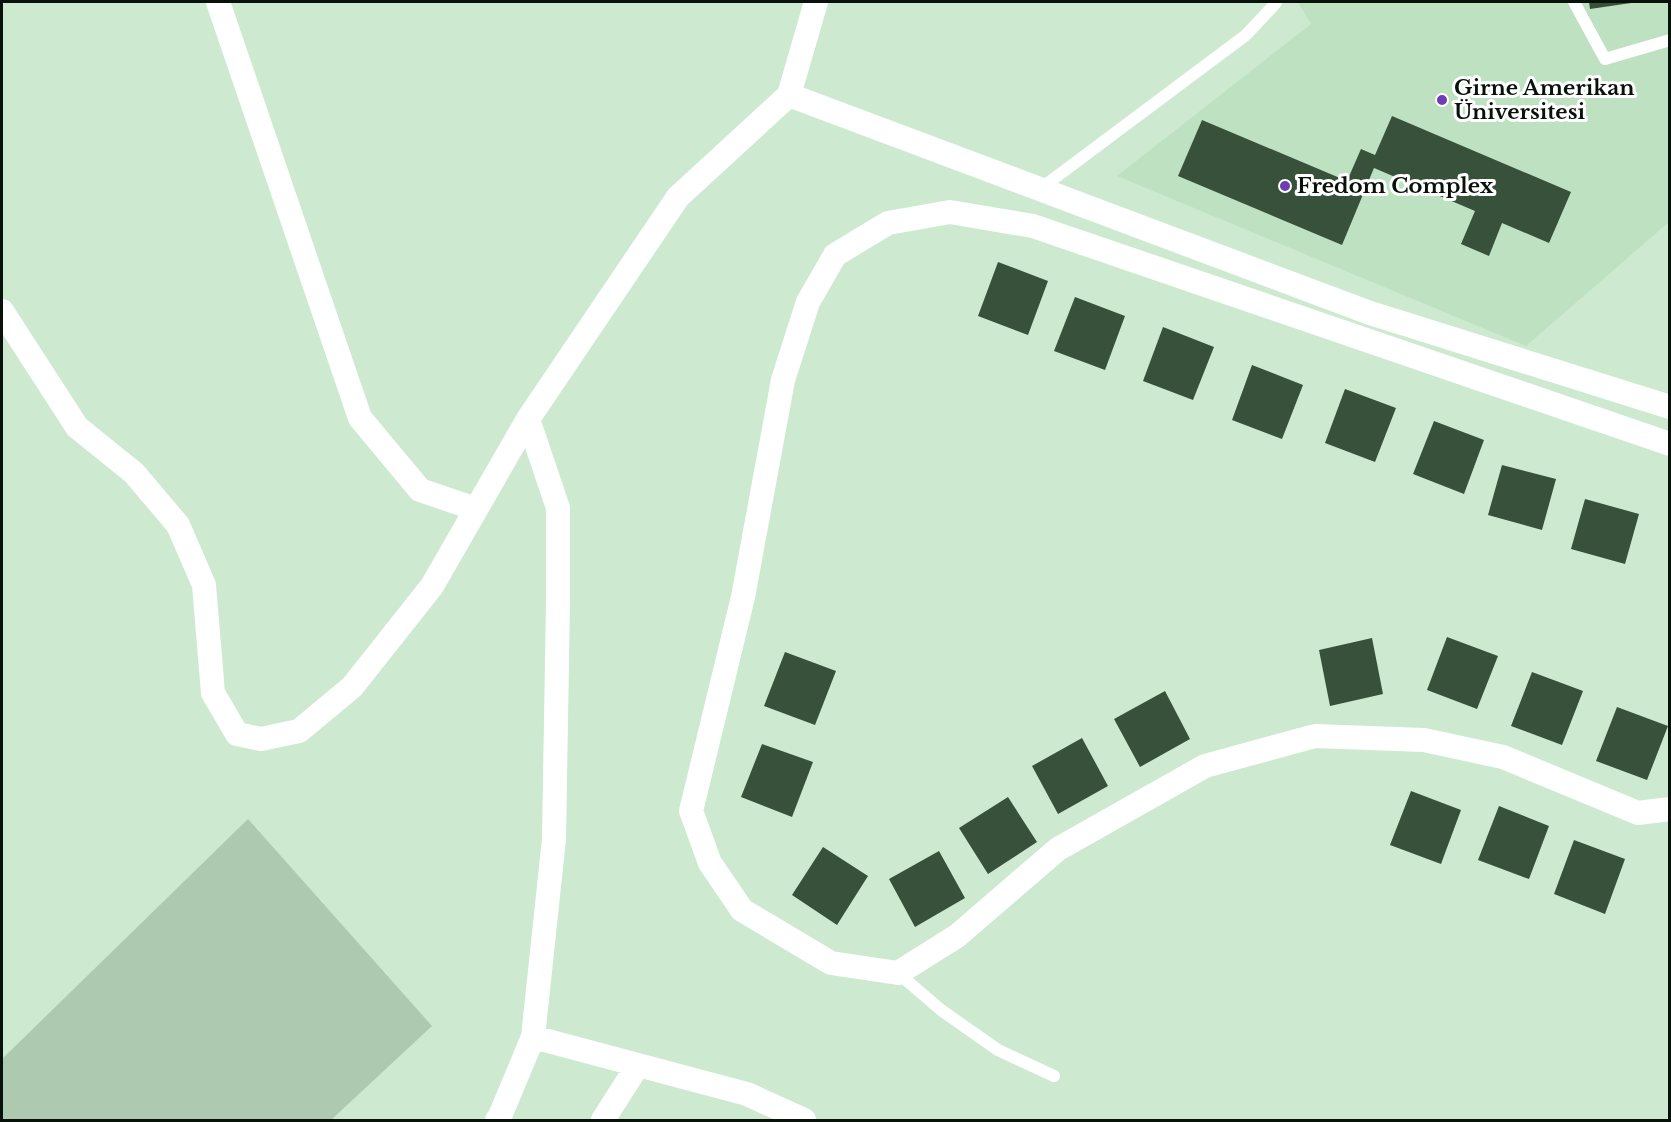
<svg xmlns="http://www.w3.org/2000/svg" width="1671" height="1122" viewBox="0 0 1671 1122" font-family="'Libre Baskerville',serif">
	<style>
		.built { fill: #bde1c1 }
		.green { fill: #adc9b0 }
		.building { fill: #38513b }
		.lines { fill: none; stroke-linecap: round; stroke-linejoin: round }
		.service { stroke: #fff; stroke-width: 12 }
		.minor { stroke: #fff; stroke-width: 24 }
		.poi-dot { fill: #6e3db4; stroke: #fff; stroke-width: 2 }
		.labels { text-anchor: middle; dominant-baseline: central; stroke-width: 6; stroke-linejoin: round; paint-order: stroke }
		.poi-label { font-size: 21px; font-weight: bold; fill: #08120a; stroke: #fff; text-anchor: start }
	</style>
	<rect width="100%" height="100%" fill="#cdead0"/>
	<path class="built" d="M 1298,2 L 1669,2 L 1669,222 L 1526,346 L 1117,176 L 1311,24 Z"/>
	<path class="green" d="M 248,819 L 432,1026 L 331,1120 L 2,1120 L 2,1059 Z"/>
	<path class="building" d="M 1589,2 L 1630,2 L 1631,3 L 1590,9 Z
		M 1392,116 L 1571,192 L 1549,243 L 1502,223 L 1489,256 L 1461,244 L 1475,211 L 1374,168 L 1342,245 L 1178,176 L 1202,120 L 1347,181 L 1361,149 L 1375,155 Z
		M 998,262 L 1048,281 L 1028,335 L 978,316 Z
		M 1075,297 L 1125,316 L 1105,370 L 1054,351 Z
		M 1163,327 L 1214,347 L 1193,400 L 1143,381 Z
		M 1252,365 L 1303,385 L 1282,439 L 1232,420 Z
		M 1345,389 L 1396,408 L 1375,462 L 1325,443 Z
		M 1434,421 L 1484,440 L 1464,494 L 1413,474 Z
		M 1502,465 L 1556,479 L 1542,530 L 1488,515 Z
		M 1585,499 L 1639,514 L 1625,564 L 1571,549 Z
		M 1447,637 L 1498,656 L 1477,709 L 1427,690 Z
		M 1372,638 L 1383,694 L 1330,706 L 1319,650 Z
		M 785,652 L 836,671 L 815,725 L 764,706 Z
		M 1532,672 L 1583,691 L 1562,745 L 1511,726 Z
		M 1165,691 L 1190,739 L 1140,767 L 1114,719 Z
		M 1617,707 L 1668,726 L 1647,780 L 1596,761 Z
		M 1082,738 L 1108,786 L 1058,814 L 1032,766 Z
		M 762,744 L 813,762 L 792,817 L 741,797 Z
		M 1411,791 L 1461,810 L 1441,864 L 1390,845 Z
		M 1008,797 L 1037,842 L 988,874 L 959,828 Z
		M 1499,806 L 1549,826 L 1529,879 L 1478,860 Z
		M 1574,840 L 1625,859 L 1605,914 L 1554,894 Z
		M 823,847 L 868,876 L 837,925 L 792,895 Z
		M 939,851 L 965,898 L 915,927 L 889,879 Z"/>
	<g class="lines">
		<path class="service" d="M 1574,2 L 1605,59 L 1670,40
			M 1040,189 L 1246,35 L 1275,4 L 1276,2
			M 898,973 L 941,1010 L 998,1050 L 1054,1076"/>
		<path class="minor" d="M 218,2 L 360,418 L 420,490 L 476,509
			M 789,95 L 1370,313 L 1670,407
			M 2,311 L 77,427 L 134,473 L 178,525 L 204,585 L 213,693 L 237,734 L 261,739 L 299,731 L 352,687 L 432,586 L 528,419 L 678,197 L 789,95 L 816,2
			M 1670,444 L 1033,226 L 950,212 L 888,223 L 835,255 L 808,302 L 783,380 L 743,597 L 691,811 L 710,863 L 742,910 L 831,963 L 898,973 L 957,936 L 1058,849 L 1205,766 L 1315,736 L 1424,740 L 1503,757 L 1638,813 L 1670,809
			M 533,1037 L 747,1094 L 804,1120
			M 497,1120 L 500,1116 L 533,1037 L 554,839 L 558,601 L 558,508 L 528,419
			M 603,1120 L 638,1065"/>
	</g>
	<g class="poi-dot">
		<circle cx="1442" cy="100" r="6"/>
		<circle cx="1285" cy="186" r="6"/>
	</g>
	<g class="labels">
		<g class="poi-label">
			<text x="1454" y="88">Girne Amerikan<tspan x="1454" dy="24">Üniversitesi</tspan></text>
			<text x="1297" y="186">Fredom Complex</text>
		</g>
	</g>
	<rect width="1671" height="1122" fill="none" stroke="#08120a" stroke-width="6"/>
</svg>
